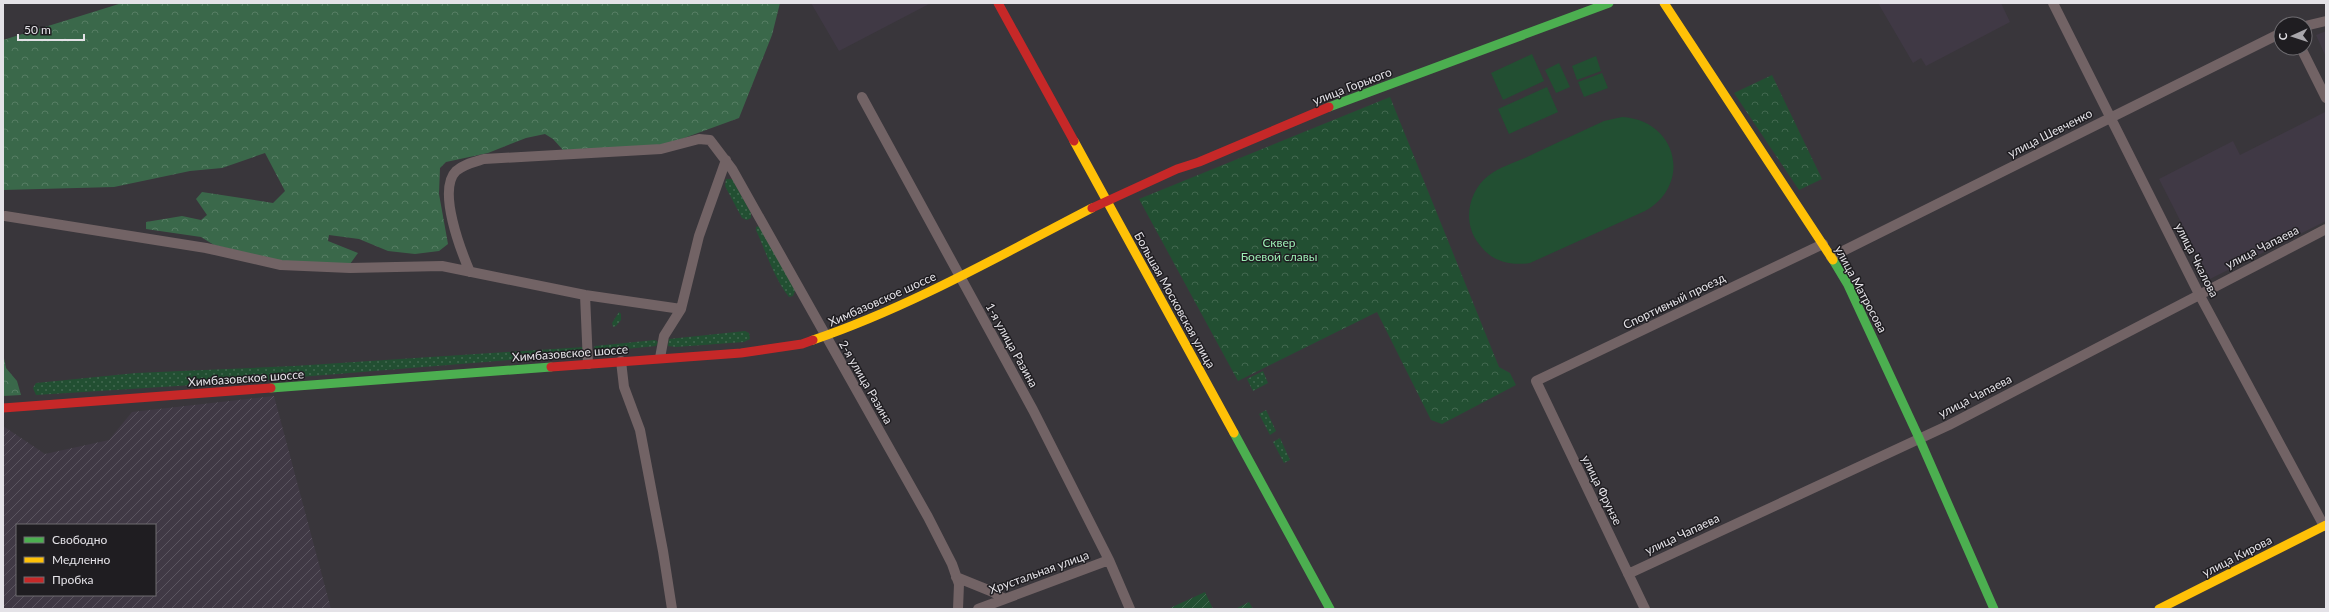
<svg xmlns="http://www.w3.org/2000/svg" width="2329" height="612" viewBox="0 0 2329 612" font-family="Lato,sans-serif">
	<style>
		.industrial { fill: url(#industrial-furrows); fill-rule: evenodd }
		.built { fill: #403945 }
		.grass { fill: url(#grass-dots) }
		.forest { fill: url(#forest-crowns) }
		.park { fill: url(#park-crowns) }
		.garden { fill: url(#garden-furrows) }
		.pitch { fill: #224f32 }
		.lines { fill: none; stroke-linecap: round; stroke-linejoin: round }
		.street { stroke: #726365; stroke-width: 10 }
		.fast { stroke: #4caf50; stroke-width: 9 }
		.slow { stroke: #ffc107; stroke-width: 9 }
		.jam { stroke: #c62828; stroke-width: 9 }
		.labels { text-anchor: middle; dominant-baseline: central; stroke-width: 3; stroke-linejoin: round; paint-order: stroke }
		.street-label { font-size: 12px; fill: #e4e2e7; stroke: #1f1d21 }
		.park-label { font-size: 12px; fill: #9cedb4; stroke: #1f1d21 }
	</style>
	<defs>
		<pattern id="industrial-furrows" width="10" height="10" patternUnits="userSpaceOnUse"><rect width="10" height="10" fill="#403945"/><path d="M-1 1l2-2M0 10L10 0M9 11l2-2" fill="none" stroke="#5b5560"/></pattern>
		<pattern id="grass-dots" width="8" height="8" patternUnits="userSpaceOnUse"><rect width="8" height="8" fill="#224f32"/><path d="M2 2h.1M6 6h.1" fill="none" stroke="#426850" stroke-width="1.8" stroke-linecap="round"/></pattern>
		<pattern id="forest-crowns" width="20" height="18" patternUnits="userSpaceOnUse"><rect width="20" height="18" fill="#3a684a"/><path d="M2 6a3 3 0 1 1 6 0M12 15a3 3 0 1 1 6 0" fill="none" stroke="#567d64"/></pattern>
		<pattern id="park-crowns" width="20" height="18" patternUnits="userSpaceOnUse"><rect width="20" height="18" fill="#224f32"/><path d="M2 6a3 3 0 1 1 6 0M12 15a3 3 0 1 1 6 0" fill="none" stroke="#426850"/></pattern>
		<pattern id="garden-furrows" width="10" height="10" patternUnits="userSpaceOnUse"><rect width="10" height="10" fill="#224f32"/><path d="M-1 1l2-2M0 10L10 0M9 11l2-2" fill="none" stroke="#426850"/></pattern>
	</defs>
	<rect width="100%" height="100%" fill="#39363b"/>
	<path class="industrial" d="M 274,396 L 331,609 L 3,609 L 3,426 L 45,454 L 109,440 L 132,412 ZM 17,525 L 155,525 L 155,595 L 17,595 Z"/>
	<path class="built" d="M 811,3 L 931,3 L 839,51 Z
		M 1878,3 L 2001,3 L 2010,22 L 1926,66 L 1921,58 L 1913,63 Z
		M 2326,31 L 2326,57 L 2316,35 Z
		M 2325,112 L 2326,221 L 2210,279 L 2159,179 L 2233,141 L 2240,155 Z"/>
	<path class="grass" d="M 726,179 L 732,179 L 751,213 L 751,218 L 747,220 L 742,218 L 725,186 Z
		M 760,226 L 794,285 L 795,291 L 793,296 L 789,297 C 774,278 766,252 756,230 L 756,227 Z
		M 619,312 L 621,314 L 621,320 L 616,326 L 613,327 L 612,323 Z
		M 745,331 L 749,333 L 750,339 L 744,342 L 676,347 L 668,346 L 669,339 Z
		M 655,340 L 658,342 L 656,346 L 596,352 L 594,348 L 595,346 Z
		M 584,347 L 584,354 L 240,382 L 36,395 L 33,388 L 36,383 L 136,373 L 294,366 Z
		M 1263,371 L 1268,383 L 1253,391 L 1247,379 Z
		M 1266,410 L 1276,431 L 1270,435 L 1259,414 Z
		M 1280,438 L 1290,460 L 1284,463 L 1273,442 Z"/>
	<path class="forest" d="M 122,3 L 780,3 L 772,35 L 739,118 L 665,145 L 563,150 L 553,139 L 545,134 L 526,138 L 488,153 L 446,162 L 440,168 L 439,194 L 448,244 L 439,251 L 415,254 L 388,251 L 359,239 L 329,235 L 328,241 L 358,253 L 350,264 L 282,261 L 214,245 L 201,237 L 146,229 L 146,222 L 182,216 L 201,220 L 207,215 L 196,199 L 202,192 L 273,203 L 285,191 L 265,153 L 222,168 L 190,171 L 114,187 L 3,190 L 3,40 Z
		M 3,353 L 6,368 L 17,381 L 21,395 L 3,396 Z"/>
	<path class="park" d="M 1772,75 L 1822,179 L 1799,190 L 1734,93 Z
		M 1390,97 L 1499,367 L 1510,373 L 1516,385 L 1442,424 L 1431,420 L 1377,312 L 1238,381 L 1139,199 Z"/>
	<path class="garden" d="M 1205,592 L 1213,609 L 1168,609 Z
		M 1249,602 L 1253,609 L 1234,609 L 1235,609 Z"/>
	<path class="pitch" d="M 1532,54 L 1544,81 L 1503,100 L 1491,73 Z
		M 1596,56 L 1601,71 L 1577,80 L 1572,66 Z
		M 1559,63 L 1570,87 L 1556,93 L 1545,70 Z
		M 1602,73 L 1608,88 L 1584,97 L 1578,82 Z
		M 1547,87 L 1558,112 L 1509,134 L 1498,109 Z
		M 1622,117 C 1677,120 1693,184 1645,211 L 1530,263 C 1509,266 1491,261 1479,244 C 1462,223 1468,192 1488,176 C 1499,167 1514,163 1527,157 C 1552,145 1578,133 1604,121 Z"/>
	<g class="lines">
		<path class="street" d="M 2053,3 L 2199,294 L 2324,526
			M 2305,26 L 2326,21
			M 2301,48 L 2326,98
			M 862,97 L 1033,410 L 1109,560 L 1130,609
			M 5,216 L 206,248 L 281,265 L 350,268 L 442,266 L 585,295 L 681,309
			M 1831,257 L 2281,33
			M 470,272 C 461,251 437,190 456,171 C 464,164 474,162 484,159 L 661,149 L 699,139 L 710,140 L 732,169 L 928,517 L 952,564 L 959,584 L 958,609
			M 585,295 L 588,364
			M 660,358 L 664,336 L 681,309 L 699,236 L 726,160
			M 621,361 L 624,387 L 640,430 L 663,551 L 672,609
			M 1628,574 L 1949,425 L 2326,229
			M 956,577 L 993,592 L 1004,599
			M 978,609 L 1109,560
			M 1645,609 L 1536,381 L 1823,244"/>
		<path class="fast" d="M 1329,107 L 1609,3
			M 1833,260 L 1848,285 L 1919,438 L 1994,609
			M 271,388 L 551,367
			M 1234,433 L 1330,609"/>
		<path class="slow" d="M 1664,3 L 1833,260
			M 1074,141 L 1234,433
			M 813,340 C 910,307 1001,255 1092,208
			M 2159,609 L 2326,525"/>
		<path class="jam" d="M 998,3 L 1074,141
			M 1092,208 L 1177,169 L 1199,162 L 1329,107
			M 551,367 L 741,353 L 802,344 L 813,340
			M 3,408 L 271,388"/>
	</g>
	<g class="labels">
		<g class="street-label">
			<text transform="translate(1352 86) rotate(-21)">улица Горького</text>
			<text transform="translate(2050 133) rotate(-27)">улица Шевченко</text>
			<text transform="translate(2262 247) rotate(-27)">улица Чапаева</text>
			<text transform="translate(2197 260) rotate(63)">улица Чкалова</text>
			<text transform="translate(1861 289) rotate(62)">улица Матросова</text>
			<text transform="translate(882 299) rotate(-24)">Химбазовское шоссе</text>
			<text transform="translate(1175 300) rotate(61)">Большая Московская улица</text>
			<text transform="translate(1674 301) rotate(-26)">Спортивный проезд</text>
			<text transform="translate(1012 345) rotate(61)">1-я улица Разина</text>
			<text transform="translate(570 353) rotate(-4)">Химбазовское шоссе</text>
			<text transform="translate(246 378) rotate(-4)">Химбазовское шоссе</text>
			<text transform="translate(866 382) rotate(60)">2-я улица Разина</text>
			<text transform="translate(1975 396) rotate(-27)">улица Чапаева</text>
			<text transform="translate(1602 490) rotate(64)">улица Фрунзе</text>
			<text transform="translate(1682 534) rotate(-25)">улица Чапаева</text>
			<text transform="translate(2237 556) rotate(-27)">улица Кирова</text>
			<text transform="translate(1039 572) rotate(-20)">Хрустальная улица</text>
		</g>
		<g class="park-label">
			<text x="1279" y="242">Сквер<tspan x="1279" dy="14">Боевой славы</tspan></text>
		</g>
	</g>
	<rect width="2329" height="612" fill="none" stroke="#e4e2e7" stroke-width="8"/>
	<rect x="16" y="524" width="140" height="72" fill="#1f1d21" stroke="#6e6c70"/>
	<rect x="24" y="537" width="20" height="6" fill="#4caf50" stroke="#6e6c70"/>
	<text x="52" y="544" font-size="12" fill="#e4e2e7">Свободно</text>
	<rect x="24" y="557" width="20" height="6" fill="#ffc107" stroke="#6e6c70"/>
	<text x="52" y="564" font-size="12" fill="#e4e2e7">Медленно</text>
	<rect x="24" y="577" width="20" height="6" fill="#c62828" stroke="#6e6c70"/>
	<text x="52" y="584" font-size="12" fill="#e4e2e7">Пробка</text>
	<g transform="translate(2293 36) rotate(267)"><circle r="19" fill="#1f1d21" stroke="#6e6c70"/>
	<path d="M0-3L7 15L0 10L-7 15Z" fill="#a8a6ab"/>
	<text y="-6" font-size="11" font-weight="bold" text-anchor="middle" fill="#e4e2e7">С</text>
	</g>
	<path d="M18 34v6h66v-6" fill="none" stroke="#e4e2e7" stroke-width="2"/>
	<text x="24" y="34" font-size="12" fill="#e4e2e7" stroke="#1f1d21" stroke-width="3" paint-order="stroke">50 m</text>
</svg>
